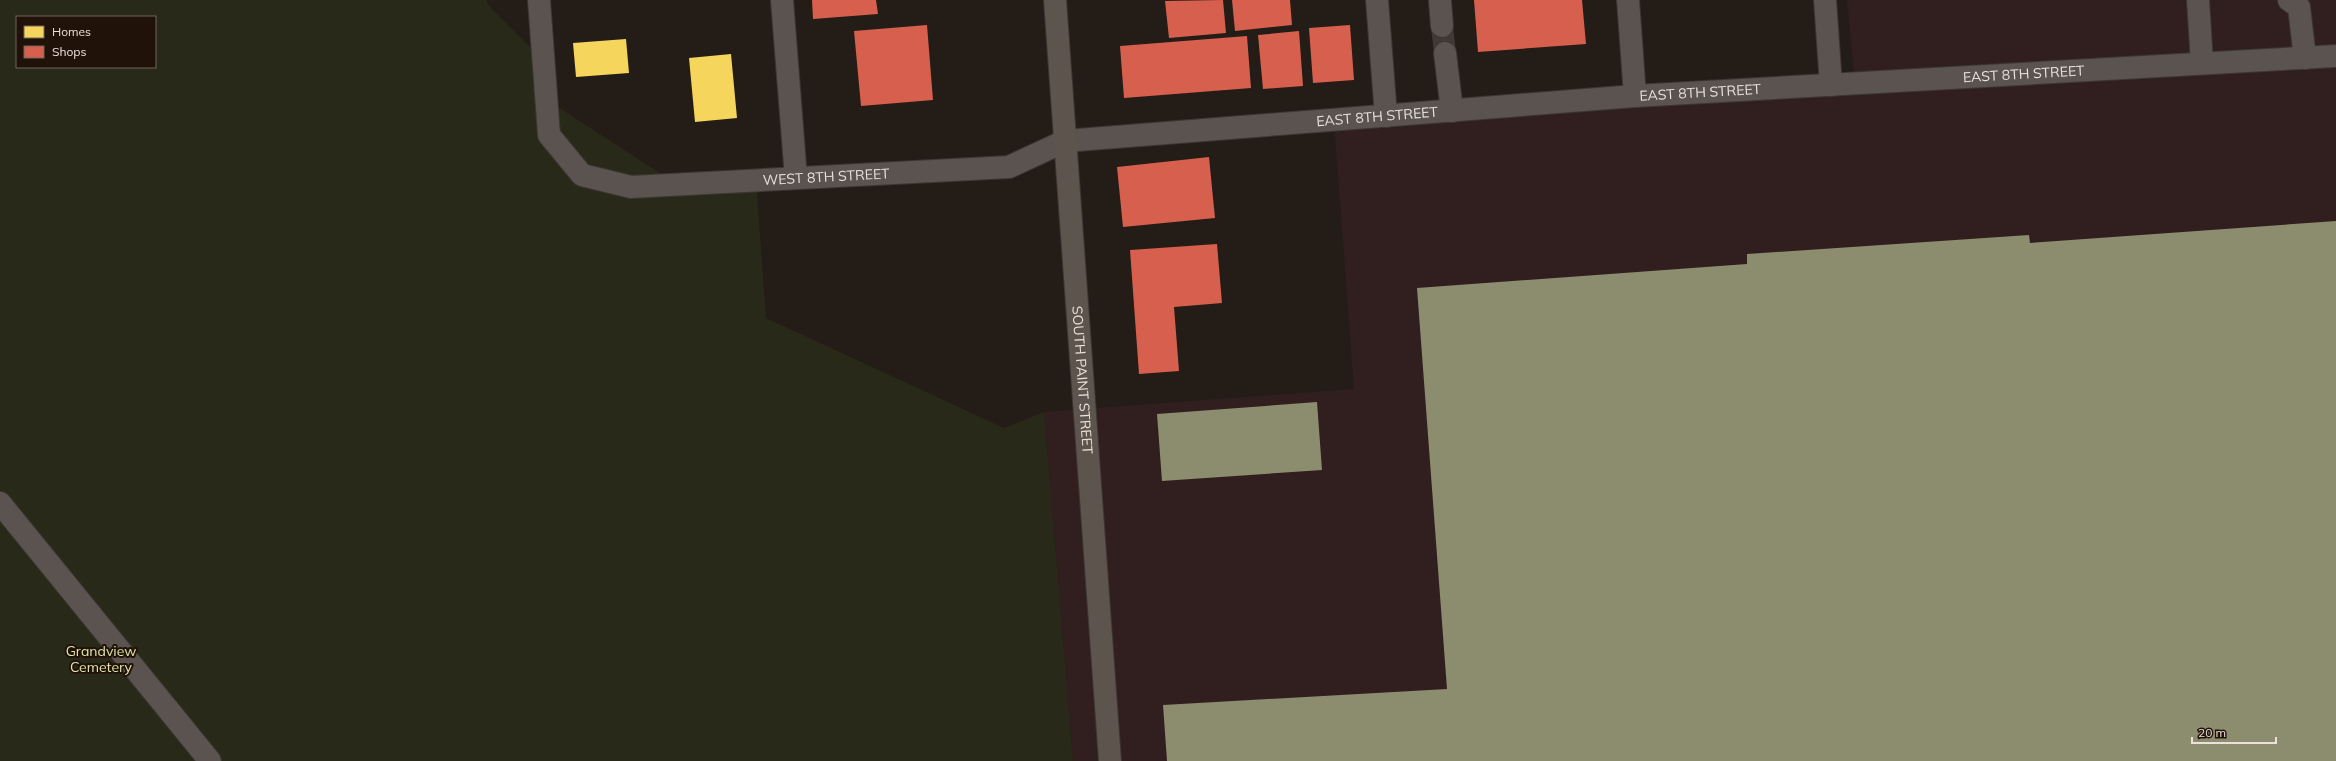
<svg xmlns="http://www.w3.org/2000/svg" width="2336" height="761" viewBox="0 0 2336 761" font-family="Mulish,sans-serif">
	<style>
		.industrial { fill: #311f20 }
		.green { fill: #292919; fill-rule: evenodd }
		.homes { fill: #f6d55c }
		.shops { fill: #d6604d }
		.industry { fill: #8c8c6e }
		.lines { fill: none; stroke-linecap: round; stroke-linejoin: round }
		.minor-tunnel { stroke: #423934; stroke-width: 22; stroke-dasharray: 22 11; stroke-linecap: butt }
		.minor-casing { stroke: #3d3633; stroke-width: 24 }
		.major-casing { stroke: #3d3633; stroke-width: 24 }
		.minor { stroke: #5a534f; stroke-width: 22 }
		.major { stroke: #5d544e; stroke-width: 22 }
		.labels { text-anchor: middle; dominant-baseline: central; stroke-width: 4; stroke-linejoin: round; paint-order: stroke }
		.street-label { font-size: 14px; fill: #ebe0da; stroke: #201209 }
		.park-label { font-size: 14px; fill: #e1e5a8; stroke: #201209 }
	</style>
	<rect width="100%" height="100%" fill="#241c17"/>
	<path class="industrial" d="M 1847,0 L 2336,0 L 2336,761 L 1073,761 L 1044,412 L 1354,389 L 1334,121 L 1855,83 Z"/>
	<path class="green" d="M 0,0 L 486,0 L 490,7 L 543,60 L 546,99 L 678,185 L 756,180 L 766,318 L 1004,428 L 1044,412 L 1073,761 L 0,761 ZM 17,17 L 155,17 L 155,67 L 17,67 Z"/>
	<path class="homes" d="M 626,39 L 629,73 L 576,77 L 573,43 Z
		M 731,54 L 737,118 L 695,122 L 689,58 Z"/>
	<path class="shops" d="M 812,0 L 876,0 L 878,14 L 813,19 Z
		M 1223,0 L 1226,33 L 1169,38 L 1165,1 Z
		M 1232,0 L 1290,0 L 1292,25 L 1235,31 Z
		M 1474,0 L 1582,0 L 1586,44 L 1478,52 Z
		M 927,25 L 933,100 L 861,106 L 854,31 Z
		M 1350,25 L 1354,80 L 1313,83 L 1309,28 Z
		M 1299,31 L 1303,86 L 1263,89 L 1258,35 Z
		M 1247,36 L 1251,88 L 1124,98 L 1120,46 Z
		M 1209,157 L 1215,218 L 1123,227 L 1117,167 Z
		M 1217,244 L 1222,303 L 1174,307 L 1179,371 L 1139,374 L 1130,250 Z"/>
	<path class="industry" d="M 2336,221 L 2336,761 L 1167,761 L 1163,705 L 1447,689 L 1417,288 L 1747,264 L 1747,254 L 2029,235 L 2030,243 Z
		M 1317,402 L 1322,470 L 1162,481 L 1157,414 Z"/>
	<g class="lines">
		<path class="minor-tunnel" d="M 1442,26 L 1445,53"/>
		<defs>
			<g id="minor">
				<path id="s1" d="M 539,0 L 549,135 L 582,175 L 631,187 L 1009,167 L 1065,141 L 1635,96 L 2336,56"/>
				<path d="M 782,0 L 796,178"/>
				<path d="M 1377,0 L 1386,116"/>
				<path d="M 1628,0 L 1635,96"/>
				<path d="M 1825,0 L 1831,85"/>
				<path d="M 2198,0 L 2202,63"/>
				<path d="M 2289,0 L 2299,7 L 2305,58"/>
				<path d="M 1440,1 L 1442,26"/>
				<path d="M 1445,53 L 1452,111"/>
				<path d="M 0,503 L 210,761"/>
			</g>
			<g id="major">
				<path id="s2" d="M 1055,0 L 1110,761"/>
			</g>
		</defs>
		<use href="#minor" class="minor-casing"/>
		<use href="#major" class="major-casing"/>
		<use href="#minor" class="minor"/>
		<use href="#major" class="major"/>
	</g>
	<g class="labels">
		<g class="street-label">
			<text stroke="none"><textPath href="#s1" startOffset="1639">EAST 8TH STREET</textPath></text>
			<text stroke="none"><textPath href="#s1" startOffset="1315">EAST 8TH STREET</textPath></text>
			<text stroke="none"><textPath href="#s1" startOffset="991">EAST 8TH STREET</textPath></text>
			<text stroke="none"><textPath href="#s1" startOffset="433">WEST 8TH STREET</textPath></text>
			<text stroke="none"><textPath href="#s2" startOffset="381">SOUTH PAINT STREET</textPath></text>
		</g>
		<g class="park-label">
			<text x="101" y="651">Grandview<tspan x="101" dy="16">Cemetery</tspan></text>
		</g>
	</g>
	<rect x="16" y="16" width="140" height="52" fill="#201209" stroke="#71645d"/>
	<rect x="24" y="26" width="20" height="12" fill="#f6d55c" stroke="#71645d"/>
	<text x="52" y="36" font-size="12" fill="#ebe0da">Homes</text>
	<rect x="24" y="46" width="20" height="12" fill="#d6604d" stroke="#71645d"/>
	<text x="52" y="56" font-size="12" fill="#ebe0da">Shops</text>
	<path d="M2192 737v6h84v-6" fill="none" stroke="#ebe0da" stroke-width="2"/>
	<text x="2198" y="737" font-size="12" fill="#ebe0da" stroke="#201209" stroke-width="3" paint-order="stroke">20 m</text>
</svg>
